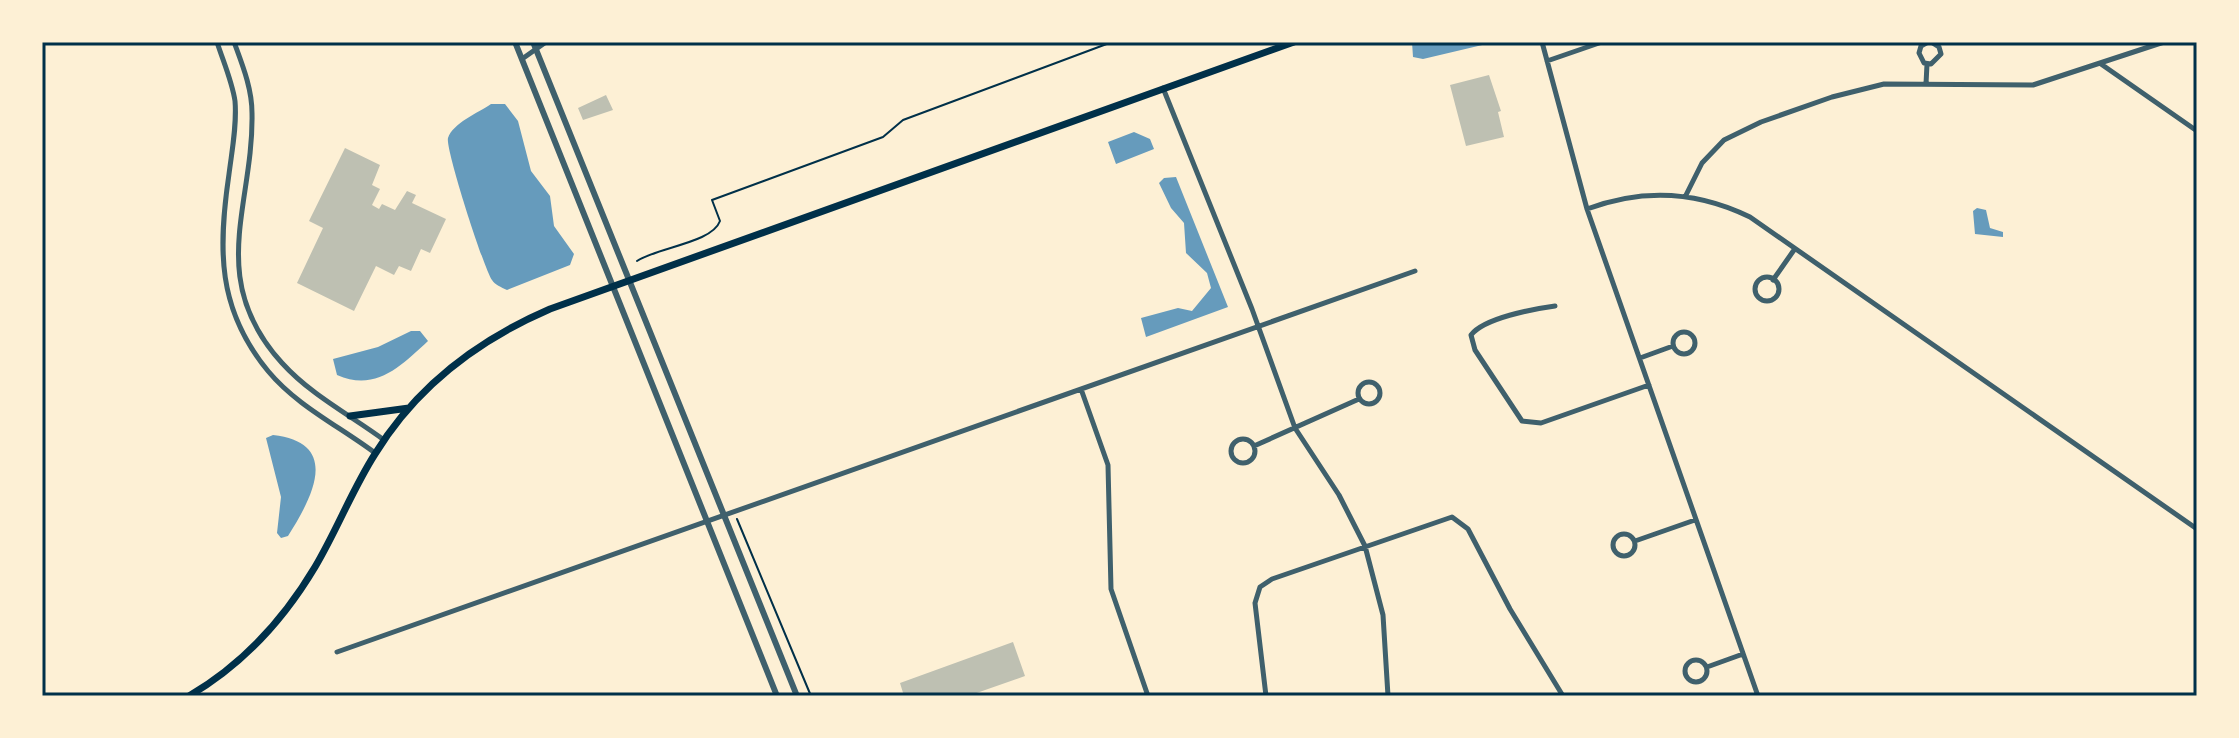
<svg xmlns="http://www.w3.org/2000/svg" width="2239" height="738" viewBox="0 0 2239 738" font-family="'Space Grotesk',sans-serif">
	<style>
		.water { fill: #669bbc }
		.building { fill: #bec0b2 }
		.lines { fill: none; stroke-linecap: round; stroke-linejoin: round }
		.path { stroke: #003049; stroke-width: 2 }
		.minor { stroke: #3f606c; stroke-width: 5 }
		.tertiary { stroke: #3f606c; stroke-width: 6 }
		.secondary { stroke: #003049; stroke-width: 7 }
		.neatline { fill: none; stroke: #003049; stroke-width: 3 }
	</style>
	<rect width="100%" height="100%" fill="#fdf0d5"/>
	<path class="water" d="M 1412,42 L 1495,42 L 1423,59 L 1413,57 Z
		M 491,104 L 505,104 L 518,121 L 531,171 L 550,196 L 554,226 L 574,254 L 570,265 L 507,290 C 501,287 495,285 492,280 C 484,269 445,148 448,138 C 453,123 478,113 491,104 Z
		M 1134,132 L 1150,139 L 1154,149 L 1116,164 L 1108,142 Z
		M 1176,177 L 1228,307 L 1146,337 L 1141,318 L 1178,308 L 1192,311 L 1211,288 L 1207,273 L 1186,253 L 1184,223 L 1171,208 L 1159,183 L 1164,178 Z
		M 1977,208 L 1986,210 L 1990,228 L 2003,232 L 2003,237 L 1975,234 L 1973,211 Z
		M 411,331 L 420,331 L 428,341 C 401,366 376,392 337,375 L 333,359 L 378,347 Z
		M 273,435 C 342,443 312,498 288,536 L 281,538 L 277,533 L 281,497 L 266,438 Z"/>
	<path class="building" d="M 1489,75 L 1501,111 L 1498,112 L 1504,137 L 1466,146 L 1450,85 Z
		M 606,95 L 613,110 L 583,120 L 578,108 Z
		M 345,148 L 380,165 L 372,185 L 380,189 L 372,205 L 379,209 L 382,204 L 395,210 L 407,191 L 416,195 L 412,203 L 446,219 L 430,253 L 421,249 L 411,271 L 399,266 L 394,275 L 376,266 L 354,311 L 297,283 L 323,228 L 309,221 Z
		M 1013,642 L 1025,676 L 968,696 L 904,696 L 900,683 Z"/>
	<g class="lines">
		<path class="path" d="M 637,261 C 658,247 712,243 720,221 L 712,200 L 883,137 L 903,120 L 1112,42
			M 737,519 L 811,696"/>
		<path class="minor" d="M 217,42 C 223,61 232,81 235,101 C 237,125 232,150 229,174 C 218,249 217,309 268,371 C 297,406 339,426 375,453
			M 234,42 C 242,64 252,88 252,113 C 254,205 205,278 282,363 C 311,395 350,415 384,440
			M 1542,42 L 1587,209 L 1758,696
			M 1928,42 L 1921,46 L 1919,53 L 1924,63 L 1931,64 L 1941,54 L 1939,47 L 1931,42
			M 522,59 L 546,42
			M 1547,61 L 1602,42
			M 2101,64 L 2197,131
			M 1926,84 L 1927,64
			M 1163,88 L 1252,309 L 1295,428 L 1339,495 L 1365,546 L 1383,615 L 1388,696
			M 1686,195 L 1702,163 L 1724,140 L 1761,122 L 1832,97 L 1884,84 L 2033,85 L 2164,42
			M 1587,209 C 1643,188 1697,191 1750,217 L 2197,529
			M1755 289a12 12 0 1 1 24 0a12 12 0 1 1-24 0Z
			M 1773,280 L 1794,250
			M 1555,306 C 1533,309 1484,318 1471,335 L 1475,350 L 1522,421 L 1541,423 L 1649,385
			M1673 343a11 11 0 1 1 22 0a11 11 0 1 1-22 0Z
			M 1640,358 L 1673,346
			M1358 393a11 11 0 1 1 22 0a11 11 0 1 1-22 0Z
			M 1081,389 L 1108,465 L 1111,589 L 1148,696
			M1231 451a12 12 0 1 1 24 0a12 12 0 1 1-24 0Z
			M 1254,446 L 1359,399
			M1613 545a11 11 0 1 1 22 0a11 11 0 1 1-22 0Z
			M 1635,541 L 1695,520
			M 337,652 L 1415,271
			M1685 671a11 11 0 1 1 22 0a11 11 0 1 1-22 0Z
			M 1707,667 L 1743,654
			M 1266,696 L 1255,603 L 1260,587 L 1272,579 L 1452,517 L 1468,529 L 1510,609 L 1563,696"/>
		<path class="tertiary" d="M 515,42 L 777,696
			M 533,42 L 797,696"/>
		<path class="secondary" d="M 350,416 L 409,408
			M 189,696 C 242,665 284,619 315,567 C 337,530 352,490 375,454 C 416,387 478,340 550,309 L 1294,42"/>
	</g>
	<rect width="2239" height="738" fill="none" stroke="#fdf0d5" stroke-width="88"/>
	<rect x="44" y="44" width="2151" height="650" class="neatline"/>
</svg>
